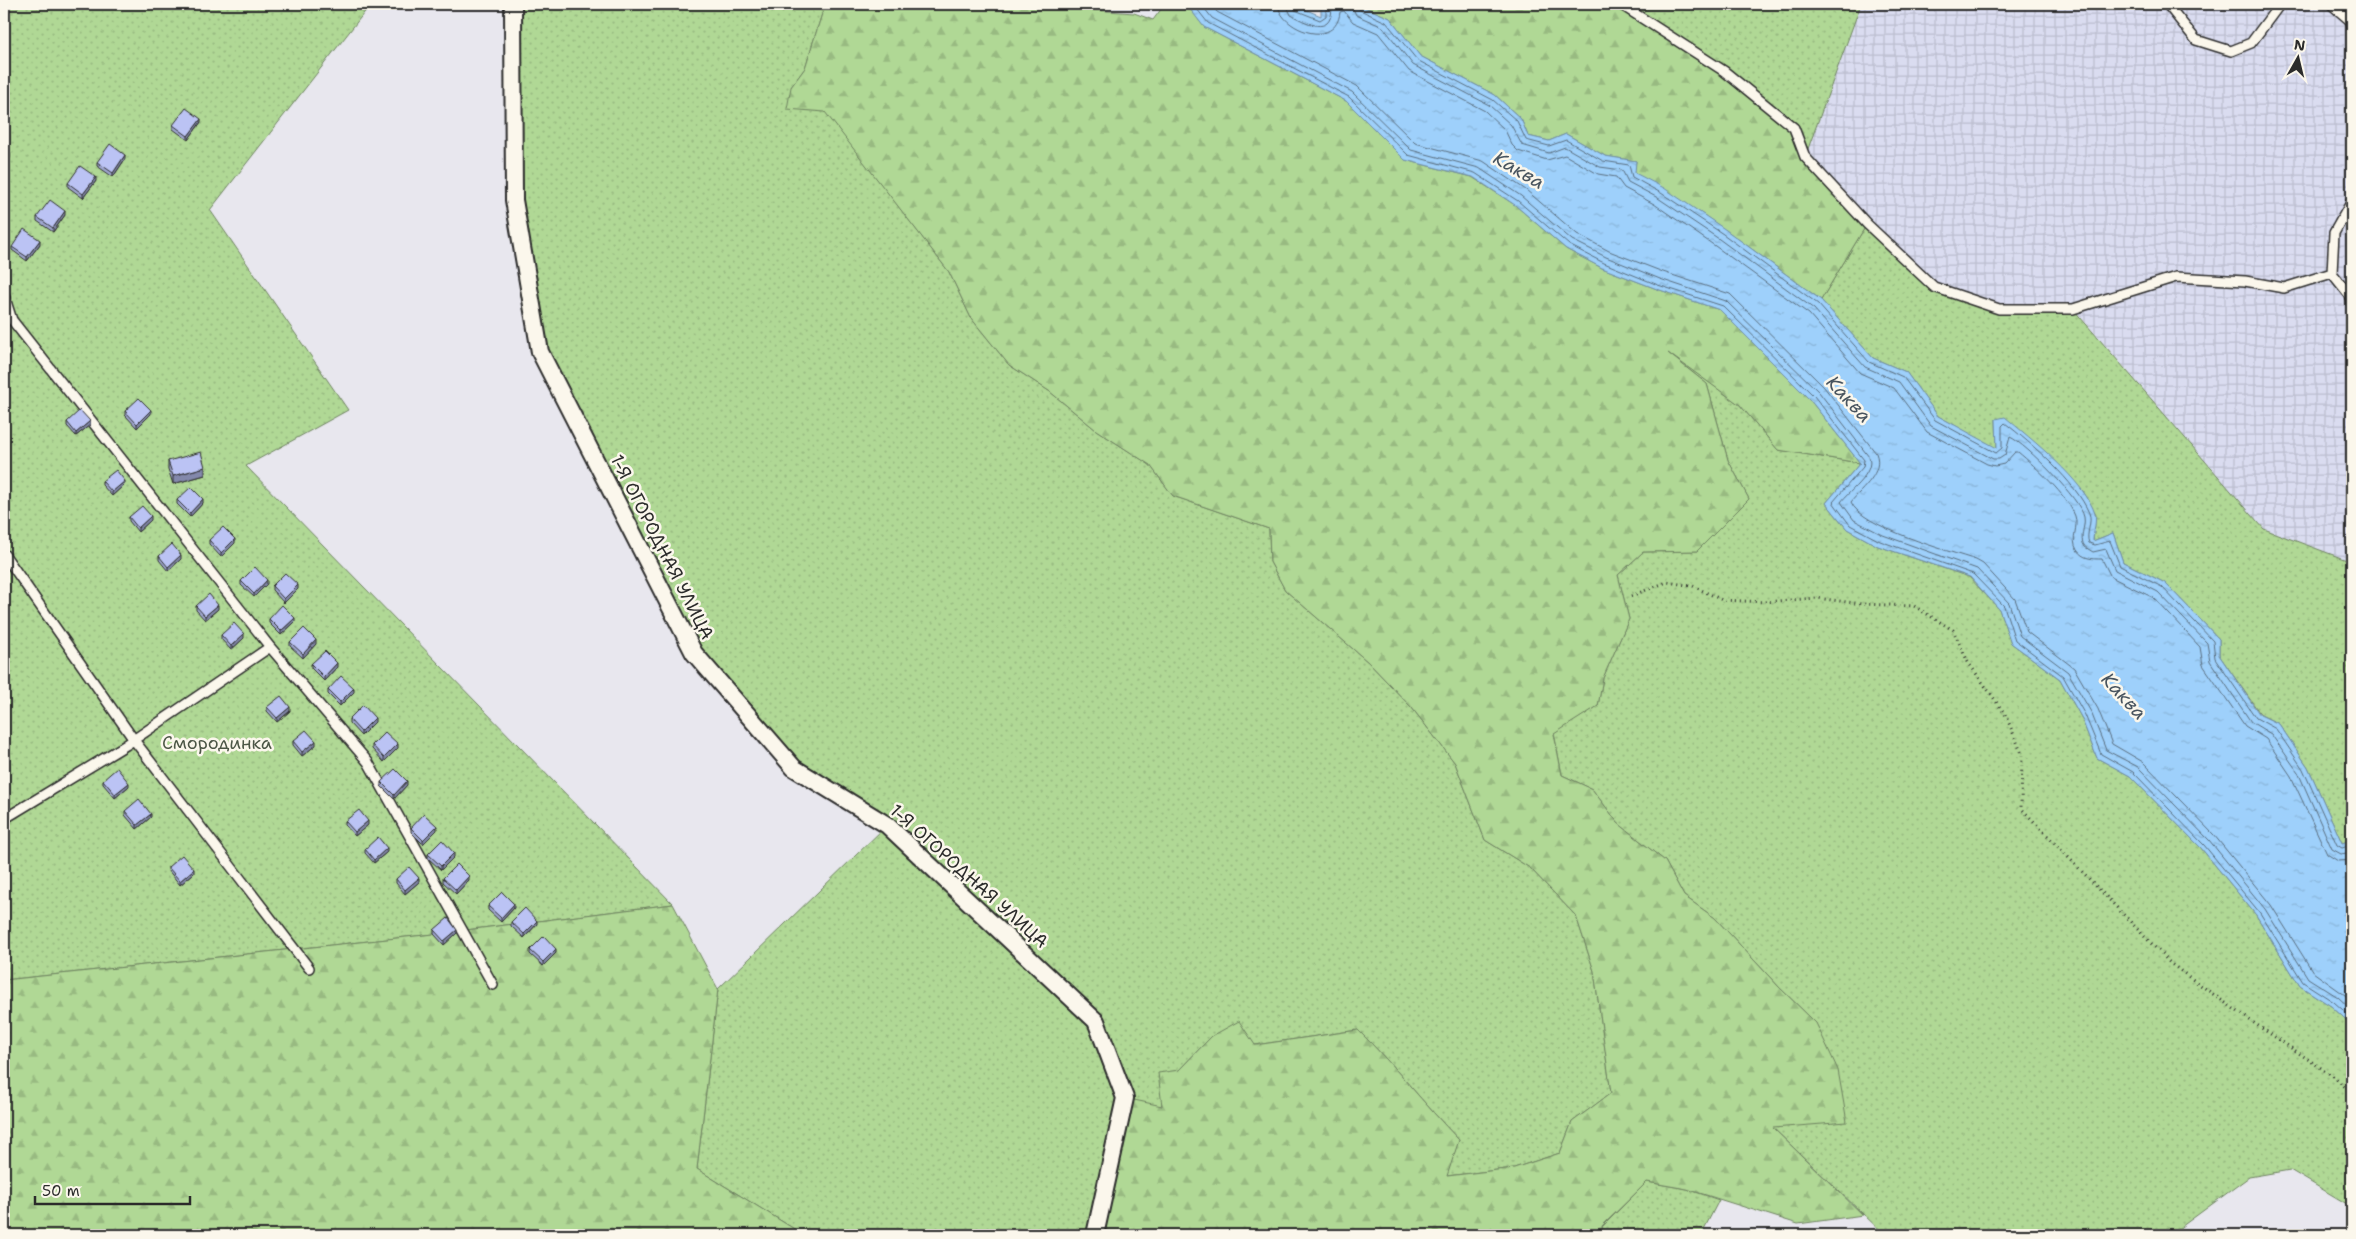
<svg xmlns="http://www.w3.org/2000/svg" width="2356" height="1239" viewBox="0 0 2356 1239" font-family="'Shantell Sans',sans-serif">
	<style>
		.industrial { fill: url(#industrial-grid) }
		.grass { fill: url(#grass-dots); stroke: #6e8260 }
		.forest { fill: url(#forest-firs); stroke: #6e8260 }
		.water { fill: url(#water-ripples); stroke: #708ea8 }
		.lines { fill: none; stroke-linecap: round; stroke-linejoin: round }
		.shore { stroke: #596d7e; stroke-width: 1 }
		.service-casing { stroke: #2b2b2b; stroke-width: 12 }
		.minor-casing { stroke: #2b2b2b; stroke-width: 20 }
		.path { stroke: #2b2b2b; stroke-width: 3; stroke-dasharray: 1 4; stroke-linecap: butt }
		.service { stroke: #fbf7ec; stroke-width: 9 }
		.minor { stroke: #fbf7ec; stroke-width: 16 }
		.wall { fill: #a1a8d2; stroke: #2b2b2b }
		.shaded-wall { fill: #8388ab; stroke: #2b2b2b }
		.building { fill: #bbc3f4; stroke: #2b2b2b }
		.labels { text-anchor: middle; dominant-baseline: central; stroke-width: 5; stroke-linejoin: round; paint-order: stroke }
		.street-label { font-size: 18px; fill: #2b2b2b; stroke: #fbf7ec }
		.park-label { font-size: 18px; fill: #4c5646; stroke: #fbf7ec }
		.water-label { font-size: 19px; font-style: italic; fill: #48545f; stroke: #fbf7ec }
	</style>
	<defs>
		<pattern id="industrial-grid" width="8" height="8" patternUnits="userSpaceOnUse" patternTransform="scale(1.25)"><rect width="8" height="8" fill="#dadcf0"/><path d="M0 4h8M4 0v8" fill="none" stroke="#bbbdce"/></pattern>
		<pattern id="grass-dots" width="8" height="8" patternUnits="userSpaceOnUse" patternTransform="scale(1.25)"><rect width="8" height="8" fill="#b0d895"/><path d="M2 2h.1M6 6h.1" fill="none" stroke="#98ba81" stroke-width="1.8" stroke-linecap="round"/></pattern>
		<pattern id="forest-firs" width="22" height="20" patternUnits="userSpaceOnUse" patternTransform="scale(1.25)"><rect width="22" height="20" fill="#b0d895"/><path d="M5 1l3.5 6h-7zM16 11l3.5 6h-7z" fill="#98ba81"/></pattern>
		<pattern id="water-ripples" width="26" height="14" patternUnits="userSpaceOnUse" patternTransform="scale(1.25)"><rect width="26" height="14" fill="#9ed0fb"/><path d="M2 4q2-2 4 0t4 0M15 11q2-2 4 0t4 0" fill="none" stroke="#88b3d7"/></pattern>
	</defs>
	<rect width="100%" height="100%" fill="#e8e7ee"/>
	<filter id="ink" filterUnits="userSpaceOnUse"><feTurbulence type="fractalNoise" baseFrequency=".02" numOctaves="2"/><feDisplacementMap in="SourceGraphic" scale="10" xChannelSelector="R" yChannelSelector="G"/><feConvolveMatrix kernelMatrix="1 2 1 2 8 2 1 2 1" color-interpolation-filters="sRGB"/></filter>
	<g filter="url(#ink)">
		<path class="industrial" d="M 1861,4 L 2352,4 L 2352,562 L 2264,529 L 2074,309 L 1999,309 L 1934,287 L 1805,157 Z"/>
		<path class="grass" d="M 4,4 L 371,4 L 210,210 L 348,410 L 246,466 L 673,904 L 434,934 L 4,980 Z
			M 513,4 L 825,4 L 805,68 L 791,87 L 825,111 L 949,272 L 971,318 L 1009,365 L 1049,391 L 1096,430 L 1150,465 L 1173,496 L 1269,529 L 1270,562 L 1285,590 L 1368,662 L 1412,708 L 1455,763 L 1485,840 L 1530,868 L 1576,916 L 1594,971 L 1611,1093 L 1572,1122 L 1560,1153 L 1514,1168 L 1446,1176 L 1459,1140 C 1424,1104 1394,1065 1358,1030 L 1255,1045 L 1212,1036 L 1179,1070 L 1095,1235 L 804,1235 L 697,1169 L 718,989 L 887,825 L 794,768 L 694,653 L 540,352 L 514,200 Z
			M 1620,4 L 1861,4 L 1805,157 Z
			M 1867,224 L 1934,287 L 1999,309 L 2073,309 L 2264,529 L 2352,562 L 2352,840 L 2342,843 L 2308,767 L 2279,724 L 2261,715 L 2219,655 L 2219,639 L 2165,583 L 2123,562 L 2113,533 L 2093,541 L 2096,515 L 2083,491 L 2038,445 L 1996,419 L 1997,449 L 1938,416 L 1906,372 L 1873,358 L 1821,300 Z
			M 1654,342 L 1740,405 L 1778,450 L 1860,463 L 1826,503 L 1847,529 L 1878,546 L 1969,577 L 1999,609 L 2011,643 L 2060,679 L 2081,717 L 2097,758 L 2130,776 L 2201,848 L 2256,915 L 2300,986 L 2331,1006 L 2352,1025 L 2352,1207 L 2290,1170 L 2249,1177 L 2170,1235 L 1885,1235 L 1772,1127 L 1816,1023 L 1779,987 L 1715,918 L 1684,896 L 1665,861 L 1618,823 L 1592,789 L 1562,775 L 1554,733 L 1598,706 L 1603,678 L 1629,619 L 1618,575 L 1643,552 L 1697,551 L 1749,499 L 1728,460 L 1707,384 Z
			M 1647,1182 L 1687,1189 L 1719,1200 L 1701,1235 L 1604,1235 L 1602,1227 Z"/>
		<path class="forest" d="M 825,4 L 1059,4 L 1069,8 L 1134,13 L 1153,20 L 1165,4 L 1187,4 L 1204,27 L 1346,101 L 1405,160 L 1472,177 L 1515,205 L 1566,249 L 1602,268 L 1657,289 L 1720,310 L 1810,400 L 1860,463 L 1778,450 L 1740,405 L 1668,353 L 1707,384 L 1728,460 L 1749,499 L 1697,551 L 1643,552 L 1618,575 L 1629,619 L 1603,678 L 1598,706 L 1554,734 L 1562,775 L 1592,789 L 1618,823 L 1665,861 L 1684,896 L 1715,918 L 1779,987 L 1816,1023 L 1838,1070 L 1847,1122 L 1773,1128 L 1863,1215 L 1798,1224 L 1687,1189 L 1647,1182 L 1602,1226 L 1604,1235 L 1095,1235 L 1125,1098 L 1162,1106 L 1158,1073 L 1179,1070 L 1212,1036 L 1239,1021 L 1255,1045 L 1358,1030 C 1394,1065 1424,1104 1459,1140 L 1447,1176 L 1514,1168 L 1560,1153 L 1572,1122 L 1611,1093 L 1594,971 L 1576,916 L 1530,868 L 1485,840 L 1455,763 L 1412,708 L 1368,662 L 1285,590 L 1270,562 L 1269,529 L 1173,496 L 1150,465 L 1096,430 L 1049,391 L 1009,365 L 971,318 L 949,272 L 825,112 L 787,109 L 791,87 L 805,68 Z
			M 1357,4 L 1620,4 L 1724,71 L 1794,128 L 1805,157 L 1867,224 L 1821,300 C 1760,256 1701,208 1634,173 L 1636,161 L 1605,156 L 1566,134 L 1549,141 L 1528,136 L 1521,119 L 1495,95 L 1420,56 L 1390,18 Z
			M 673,904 L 718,989 L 697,1169 L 804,1235 L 4,1235 L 4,980 L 434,934 Z"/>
		<path class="water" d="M 1186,4 L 1292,4 L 1321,16 L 1321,4 L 1357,4 L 1390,18 L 1420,56 L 1495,95 L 1521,119 L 1528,136 L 1549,141 L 1566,134 L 1605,156 L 1636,161 L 1635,173 L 1664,188 L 1726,230 L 1821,300 L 1873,358 L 1906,372 L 1938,416 L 1997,448 L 1996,419 L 2005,417 C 2030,438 2086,482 2095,514 C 2097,521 2093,533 2093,541 L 2113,533 L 2123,562 L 2165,583 L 2219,639 L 2219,655 L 2260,715 L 2279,724 L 2308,767 L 2342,843 L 2352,840 L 2352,1025 L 2331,1006 L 2300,986 L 2256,915 L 2201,848 L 2130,776 L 2097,758 L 2081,717 L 2060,679 L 2011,643 L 1999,609 L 1970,577 L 1878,546 L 1847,529 L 1826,503 L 1860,463 L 1810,400 L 1720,310 L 1657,289 L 1602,268 L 1566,249 L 1515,205 L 1473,177 L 1405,160 L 1346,101 L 1204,27 Z"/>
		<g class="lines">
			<path class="shore" d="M 1193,4 L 1208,23 L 1349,97 L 1408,155 L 1475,173 L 1518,201 L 1569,245 L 1604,263 L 1658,285 L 1723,306 L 1814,396 L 1864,460 L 1863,467 L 1833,502 L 1850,525 L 1880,541 L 1973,574 L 2004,606 L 2015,640 L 2063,676 L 2085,715 L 2101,754 L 2133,772 L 2204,845 L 2260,913 L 2303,982 L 2334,1002 L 2352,1018
				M 1201,4 L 1212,18 L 1352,92 L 1411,150 L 1479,168 L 1521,196 L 1572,240 L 1606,257 L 1660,279 L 1726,301 L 1819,392 L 1869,457 C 1875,473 1850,490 1841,502 L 1854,520 L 1883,535 L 1977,569 L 2009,603 L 2020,636 L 2068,672 L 2091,712 L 2106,750 L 2138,767 L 2209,840 L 2265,909 L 2308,978 L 2338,997 L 2352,1010
				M 1210,4 L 1217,12 L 1357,86 L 1415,143 L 1483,161 L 1526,190 L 1577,234 L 1609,251 L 1663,272 L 1730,294 L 1824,387 L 1876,453 C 1884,473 1862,488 1851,502 C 1861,527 1949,551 1976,560 L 1983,564 L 2015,599 L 2027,632 L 2074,668 L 2098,709 L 2112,744 L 2143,762 L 2214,835 L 2271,905 L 2313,972 L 2352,1000
				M 1278,4 C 1279,29 1336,51 1340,12 L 1344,11 L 1353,22 L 1378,33 L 1409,71 L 1485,111 L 1505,130 L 1512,145 L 1518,151 L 1547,160 L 1565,155 L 1598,174 L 1616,177 L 1624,188 L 1654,204 L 1715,246 L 1809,314 L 1860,373 L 1894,388 L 1927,432 L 1987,464 L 1995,466 L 2004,464 L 2015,452 L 2018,452 C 2036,467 2067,495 2075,516 C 2079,527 2070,539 2077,550 C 2083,559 2092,559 2102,559 L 2111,577 L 2154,598 L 2200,647 L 2203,665 L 2245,726 L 2266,739 L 2291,776 L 2327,854 L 2338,861 L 2352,860
				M 1286,4 L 1291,15 C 1311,25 1333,37 1332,4
				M 1292,4 L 1295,10 L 1320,20 L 1326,16 L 1326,4
				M 1351,4 L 1356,15 L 1383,27 L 1413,65 L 1489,105 L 1511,125 L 1522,145 L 1549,153 L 1565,147 L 1600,167 L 1622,170 L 1628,182 L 1658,198 L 1719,239 L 1814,309 L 1865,367 L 1899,382 L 1931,426 L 1993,459 L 1999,459 L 2005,455 L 2010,437 C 2026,444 2081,500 2084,517 C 2086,528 2078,537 2085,547 L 2093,552 L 2106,549 L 2115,570 L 2158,592 L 2207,643 L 2210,661 L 2251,722 L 2271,734 L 2298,772 L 2332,849 L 2341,854 L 2352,852
				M 1357,4 L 1360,10 L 1386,22 L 1417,60 L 1493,100 L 1517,121 L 1526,140 L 1549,146 L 1566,140 L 1603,161 L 1629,165 L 1632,177 L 1661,193 L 1723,234 L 1818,304 L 1869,362 L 1903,377 L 1935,420 L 1996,453 L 2002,448 L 2002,426 L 2005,423 C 2032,444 2076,482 2089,513 C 2093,522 2085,534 2089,543 L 2095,545 L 2110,541 L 2120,566 L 2162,587 L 2213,641 L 2215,658 L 2256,718 L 2276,729 L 2303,769 L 2337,845 L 2342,848 L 2352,845"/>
			<defs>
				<path id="service" d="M 1620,4 L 1724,71 L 1794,128 L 1805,157 L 1867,224 L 1934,287 L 1999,309 L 2073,309 L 2176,277 L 2245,281 L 2284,288 L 2332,273
					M 2167,4 L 2196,40 L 2231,51 L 2251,43 L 2280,4
					M 2331,4 L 2352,22
					M 2352,201 L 2334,233 L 2332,273 L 2352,298
					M 4,295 L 12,320 L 270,647 L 126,745 L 4,819
					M 4,554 L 134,740 L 309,968
					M 270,647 L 368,762 L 493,985"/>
				<path id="minor" d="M 513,4 L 514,200 L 540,352 L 694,653 L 794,768 L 887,825 L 1096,1021 L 1125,1098 L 1095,1235"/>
			</defs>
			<use href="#service" class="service-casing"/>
			<use href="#minor" class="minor-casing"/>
			<path class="path" d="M 1631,596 L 1667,582 L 1693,586 L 1722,600 L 1764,602 L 1817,598 L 1862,604 L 1914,606 L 1953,630 L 1968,662 L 2005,714 L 2022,754 L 2021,808 L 2171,964 L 2248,1019 L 2333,1076 L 2352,1093"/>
			<use href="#service" class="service"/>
			<use href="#minor" class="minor"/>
		</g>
		<path class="wall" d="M 201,122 L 188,140 L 173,129 L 173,125 Z
			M 125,159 L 113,177 L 97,166 L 97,162 Z
			M 96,181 L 83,198 L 68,187 L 68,183 Z
			M 65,215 L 53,232 L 37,221 L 37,217 Z
			M 40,244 L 27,261 L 12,250 L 12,247 Z
			M 125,411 L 151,414 L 137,428 L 125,415 Z
			M 67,422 L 90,425 L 76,436 L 67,426 Z
			M 168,461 L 205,475 L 173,484 L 168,469 Z
			M 102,481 L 125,484 L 112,496 L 102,485 Z
			M 177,500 L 203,503 L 190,517 L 177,504 Z
			M 129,517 L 151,520 L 138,532 L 129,521 Z
			M 209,540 L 235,543 L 221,557 L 209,544 Z
			M 159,556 L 181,559 L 168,571 L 159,560 Z
			M 241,581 L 267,584 L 254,597 L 241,585 Z
			M 272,586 L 298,589 L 284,603 L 272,590 Z
			M 196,606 L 218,609 L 205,620 L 196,610 Z
			M 269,619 L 295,622 L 281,635 L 269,623 Z
			M 221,635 L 244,638 L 231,650 L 221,639 Z
			M 290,642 L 316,644 L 303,658 L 290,646 Z
			M 311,664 L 337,667 L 324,681 L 311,668 Z
			M 328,690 L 354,692 L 340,706 L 328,694 Z
			M 267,707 L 290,711 L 277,722 L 267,711 Z
			M 349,719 L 375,722 L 361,736 L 349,723 Z
			M 293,741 L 316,745 L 302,756 L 293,745 Z
			M 372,745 L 398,748 L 384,762 L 372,749 Z
			M 103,780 L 129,786 L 115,798 L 103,784 Z
			M 381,782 L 407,785 L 394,799 L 381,786 Z
			M 125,811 L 151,817 L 137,829 L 125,815 Z
			M 345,821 L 368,825 L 355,836 L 345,825 Z
			M 411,828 L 437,830 L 423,844 L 411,832 Z
			M 365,849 L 387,852 L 374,863 L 365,853 Z
			M 428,854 L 454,857 L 441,870 L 428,858 Z
			M 168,867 L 194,873 L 180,885 L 168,870 Z
			M 443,878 L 469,880 L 456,894 L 443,882 Z
			M 396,879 L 419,882 L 405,894 L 396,883 Z
			M 488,906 L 514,908 L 501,922 L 488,910 Z
			M 511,922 L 537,924 L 524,938 L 511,926 Z
			M 434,930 L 457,933 L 444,945 L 434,934 Z
			M 530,950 L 556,953 L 543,966 L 530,954 Z"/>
		<path class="shaded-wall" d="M 201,119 L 201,122 L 188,140 L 188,136 Z
			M 10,154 L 10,158 L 4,166 L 4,162 Z
			M 125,155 L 125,159 L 113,177 L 113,173 Z
			M 96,177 L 96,181 L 83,198 L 83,194 Z
			M 65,211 L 65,215 L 53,232 L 53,228 Z
			M 40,240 L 40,244 L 27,261 L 27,257 Z
			M 151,410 L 151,414 L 137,428 L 137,424 Z
			M 90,421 L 90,425 L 76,436 L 76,433 Z
			M 205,467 L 205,475 L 173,484 L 173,476 Z
			M 125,481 L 125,484 L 112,496 L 112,492 Z
			M 203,499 L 203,503 L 190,517 L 190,513 Z
			M 151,516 L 151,520 L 138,532 L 138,528 Z
			M 235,539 L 235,543 L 221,557 L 221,553 Z
			M 181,555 L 181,559 L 168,571 L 168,567 Z
			M 267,580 L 267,584 L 254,597 L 254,594 Z
			M 298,585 L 298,589 L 284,603 L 284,599 Z
			M 218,605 L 218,609 L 205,620 L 205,616 Z
			M 295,618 L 295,622 L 281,635 L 281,631 Z
			M 244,634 L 244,638 L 231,650 L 231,646 Z
			M 316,640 L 316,644 L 303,658 L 303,654 Z
			M 337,663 L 337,667 L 324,681 L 324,677 Z
			M 354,688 L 354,692 L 340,706 L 340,702 Z
			M 290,707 L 290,711 L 277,722 L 277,718 Z
			M 375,718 L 375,722 L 361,736 L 361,732 Z
			M 316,741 L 316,745 L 302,756 L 302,752 Z
			M 398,744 L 398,748 L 384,762 L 384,758 Z
			M 407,781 L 407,785 L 394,799 L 394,795 Z
			M 129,783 L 129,786 L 115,798 L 115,794 Z
			M 151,814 L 151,817 L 137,829 L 137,825 Z
			M 368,821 L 368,825 L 355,836 L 355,832 Z
			M 437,826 L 437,830 L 423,844 L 423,840 Z
			M 387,848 L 387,852 L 374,863 L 374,860 Z
			M 454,853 L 454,857 L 441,870 L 441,866 Z
			M 194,869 L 194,873 L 180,885 L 180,881 Z
			M 469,876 L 469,880 L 456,894 L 456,890 Z
			M 419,878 L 419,882 L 405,894 L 405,890 Z
			M 514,904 L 514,908 L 501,922 L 501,918 Z
			M 537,921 L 537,924 L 524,938 L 524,934 Z
			M 457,930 L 457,933 L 444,945 L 444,941 Z
			M 556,949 L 556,953 L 543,966 L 543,962 Z"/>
		<path class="building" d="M 186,108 L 201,119 L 188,136 L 173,125 Z
			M 110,144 L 125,155 L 113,173 L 97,162 Z
			M 4,150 L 10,154 L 4,162 Z
			M 80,166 L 96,177 L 83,194 L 68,183 Z
			M 50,200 L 65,211 L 53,228 L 37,217 Z
			M 24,229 L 40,240 L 27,257 L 12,247 Z
			M 139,398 L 151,410 L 137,424 L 125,411 Z
			M 80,410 L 90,421 L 76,433 L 67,422 Z
			M 201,452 L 205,467 L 173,476 L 168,461 Z
			M 116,470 L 125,481 L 112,492 L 102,481 Z
			M 191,487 L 203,499 L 190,513 L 177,500 Z
			M 142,506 L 151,516 L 138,528 L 129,517 Z
			M 223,527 L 235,539 L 221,553 L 209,540 Z
			M 172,544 L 181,555 L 168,567 L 159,556 Z
			M 255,567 L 267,580 L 254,594 L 241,581 Z
			M 285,573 L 298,585 L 284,599 L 272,586 Z
			M 209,594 L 218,605 L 205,616 L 196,606 Z
			M 282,605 L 295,618 L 281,631 L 269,619 Z
			M 234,623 L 244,634 L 231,646 L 221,635 Z
			M 304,628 L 316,640 L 303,654 L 290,642 Z
			M 325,651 L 337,663 L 324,677 L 311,664 Z
			M 341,676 L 354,688 L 340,702 L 328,690 Z
			M 281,696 L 290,707 L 277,718 L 267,707 Z
			M 363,705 L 375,718 L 361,732 L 349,719 Z
			M 306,730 L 316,741 L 302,752 L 293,741 Z
			M 385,732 L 398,744 L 384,758 L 372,745 Z
			M 117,768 L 129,783 L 115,794 L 103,780 Z
			M 395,769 L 407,781 L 394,795 L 381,782 Z
			M 139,799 L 151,814 L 137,825 L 125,811 Z
			M 359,810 L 368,821 L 355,832 L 345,821 Z
			M 424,814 L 437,826 L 423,840 L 411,828 Z
			M 378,837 L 387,848 L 374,860 L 365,849 Z
			M 442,840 L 454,853 L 441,866 L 428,854 Z
			M 182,855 L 194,869 L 180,881 L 168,867 Z
			M 457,864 L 469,876 L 456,890 L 443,878 Z
			M 409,867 L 419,878 L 405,890 L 396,879 Z
			M 502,892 L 514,904 L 501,918 L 488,906 Z
			M 525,908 L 537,921 L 524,934 L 511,922 Z
			M 448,918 L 457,930 L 444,941 L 434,930 Z
			M 544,936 L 556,949 L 543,962 L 530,950 Z"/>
	</g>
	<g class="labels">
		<g class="street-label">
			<text transform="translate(662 547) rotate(63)">1-Я ОГОРОДНАЯ УЛИЦА</text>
			<text transform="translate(969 876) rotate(42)">1-Я ОГОРОДНАЯ УЛИЦА</text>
		</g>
		<g class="park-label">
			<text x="217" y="743">Смородинка</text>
		</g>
		<g class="water-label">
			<text transform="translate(1519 170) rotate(30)">Каква</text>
			<text transform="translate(1849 399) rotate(47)">Каква</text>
			<text transform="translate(2124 696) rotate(47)">Каква</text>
		</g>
	</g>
	<rect width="2356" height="1239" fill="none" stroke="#fbf7ec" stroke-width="20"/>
	<rect x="10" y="10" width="2336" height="1219" fill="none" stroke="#2b2b2b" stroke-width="2" filter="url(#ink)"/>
	<g transform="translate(2298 58) rotate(8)" stroke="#fbf7ec" stroke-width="4" paint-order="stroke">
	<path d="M0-4L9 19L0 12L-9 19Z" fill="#2b2b2b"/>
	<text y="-8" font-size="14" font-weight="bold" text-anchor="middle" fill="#2b2b2b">N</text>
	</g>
	<path d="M35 1196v8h155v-8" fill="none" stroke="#2b2b2b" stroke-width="2.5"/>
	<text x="42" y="1196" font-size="15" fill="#2b2b2b" stroke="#fbf7ec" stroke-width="4" paint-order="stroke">50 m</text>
</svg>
